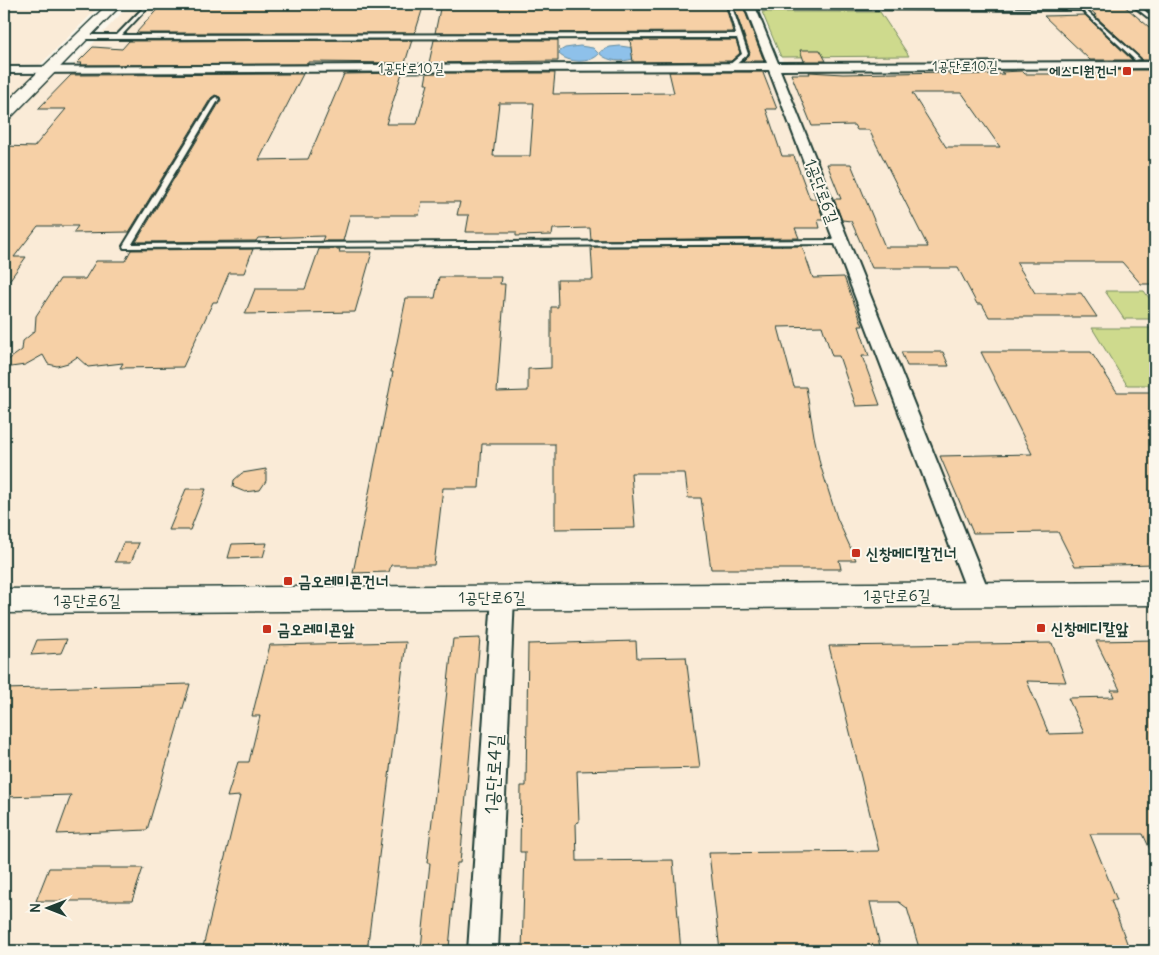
<svg xmlns="http://www.w3.org/2000/svg" width="1159" height="955" viewBox="0 0 1159 955" font-family="Delius,'Poor Story',sans-serif">
	<style>
		.built { fill: #faebd7 }
		.green { fill: #ceda8d; stroke: #768c60 }
		.water { fill: #8ec1ea; stroke: #628ca1 }
		.building { fill: #f6d0a6; stroke: #1f3d34; fill-rule: evenodd }
		.lines { fill: none; stroke-linecap: round; stroke-linejoin: round }
		.lane-casing { stroke: #1f3d34; stroke-width: 4 }
		.street-casing { stroke: #1f3d34; stroke-width: 4 }
		.secondary-casing { stroke: #1f3d34; stroke-width: 3 }
		.lane { fill: #fbf7ec; fill-rule: evenodd }
		.street { fill: #fbf7ec; fill-rule: evenodd }
		.secondary { fill: #fbf7ec; fill-rule: evenodd }
		.poi-dot { fill: #c8321e; stroke: #fbf7ec; stroke-width: 2 }
		.labels { text-anchor: middle; dominant-baseline: central; stroke-width: 4; stroke-linejoin: round; paint-order: stroke }
		.far-street-label { font-size: 14px; fill: #1f3d34; stroke: #fbf7ec }
		.far-poi-label { font-size: 14px; font-weight: bold; fill: #1f3d34; stroke: #fbf7ec; text-anchor: end }
		.street-label { font-size: 16px; fill: #1f3d34; stroke: #fbf7ec }
		.poi-label { font-size: 16px; font-weight: bold; fill: #1f3d34; stroke: #fbf7ec; text-anchor: start }
		.near-street-label { font-size: 19px; fill: #1f3d34; stroke: #fbf7ec }
	</style>
	<rect width="100%" height="100%" fill="#fbf7ec"/>
	<filter id="ink" filterUnits="userSpaceOnUse"><feTurbulence type="fractalNoise" baseFrequency=".02" numOctaves="2"/><feDisplacementMap in="SourceGraphic" scale="10" xChannelSelector="R" yChannelSelector="G"/><feConvolveMatrix kernelMatrix="1 2 1 2 8 2 1 2 1" color-interpolation-filters="sRGB"/></filter>
	<g filter="url(#ink)">
		<path class="built" d="M 4,4 L 102,4 L 39,66 L 4,66 Z
			M 130,4 L 746,4 L 767,64 L 70,68 Z
			M 759,4 L 1155,4 L 1155,63 L 784,64 Z
			M 1155,65 L 1155,951 L 4,951 L 4,70 Z"/>
		<path class="green" d="M 762,12 L 880,12 L 909,56 L 781,57 Z
			M 1105,291 L 1144,291 L 1155,306 L 1155,319 L 1124,319 Z
			M 1092,328 L 1155,328 L 1155,385 L 1127,385 Z"/>
		<path class="water" d="M 580,46 L 593,48 L 599,54 C 590,64 568,63 559,54 L 560,51 L 565,48 Z
			M 620,46 L 634,48 L 633,59 C 622,62 609,62 600,54 L 601,51 L 610,47 Z"/>
		<path class="building" d="M 162,4 L 424,4 L 415,33 L 136,33 Z
			M 441,4 L 725,4 L 733,32 L 435,33 Z
			M 733,4 L 742,4 L 764,61 L 743,61 L 750,53 Z
			M 1086,4 L 1122,4 L 1155,32 L 1155,60 L 1141,60 L 1141,58 L 1094,15 L 1096,15 L 1085,5 L 1088,5 Z
			M 1085,15 L 1132,60 L 1090,60 L 1044,16 Z
			M 412,40 L 405,63 L 308,62 L 308,64 L 80,65 L 82,63 L 77,63 L 93,47 L 122,49 L 129,41 Z
			M 434,40 L 558,40 L 558,61 L 429,63 Z
			M 630,40 L 736,40 L 740,53 L 731,61 L 633,62 Z
			M 800,50 L 820,50 L 826,61 L 804,61 Z
			M 1100,70 L 1155,70 L 1155,284 L 1141,284 L 1122,262 L 1016,262 L 1035,293 L 1081,293 L 1097,317 L 989,317 L 982,304 L 977,304 L 958,268 L 872,268 L 851,221 L 842,220 L 834,199 L 841,199 L 827,164 L 851,164 L 885,247 L 928,247 L 869,130 L 857,130 L 854,125 L 812,126 L 791,74 L 810,74 L 809,72 L 843,74 L 948,72 L 950,75 L 1004,74 L 1001,72 L 1022,71 L 1025,74 L 1104,74 ZM 912,93 L 962,93 L 1000,147 L 946,147 Z
			M 669,72 L 766,72 L 763,73 L 777,109 L 766,109 L 782,156 L 794,156 L 810,199 L 816,199 L 824,220 L 818,220 L 820,228 L 795,228 L 799,238 L 591,240 L 590,228 L 553,229 L 552,235 L 516,236 L 516,232 L 466,232 L 469,215 L 457,215 L 460,202 L 422,202 L 419,215 L 350,215 L 343,241 L 322,241 L 324,236 L 258,238 L 256,241 L 136,242 L 221,100 L 220,97 L 215,95 L 211,98 L 129,232 L 73,233 L 78,226 L 38,226 L 14,257 L 26,257 L 4,288 L 4,146 L 34,147 L 66,109 L 38,109 L 71,75 L 303,74 L 259,160 L 308,159 L 344,74 L 402,73 L 386,124 L 417,124 L 428,84 L 425,84 L 427,73 L 555,73 L 553,94 L 674,93 ZM 499,103 L 534,103 L 530,156 L 493,156 Z
			M 802,246 L 813,278 L 844,277 L 863,326 L 859,326 L 869,356 L 862,356 L 880,405 L 856,406 L 839,356 L 832,356 L 822,326 L 778,327 L 794,387 L 806,387 L 814,436 L 820,464 L 837,518 L 856,560 L 839,560 L 841,569 L 711,569 L 701,498 L 688,498 L 685,473 L 631,473 L 635,528 L 555,529 L 555,444 L 482,444 L 479,488 L 443,488 L 434,565 L 391,565 L 389,572 L 353,573 L 393,372 L 391,372 L 406,298 L 435,298 L 439,277 L 501,277 L 500,284 L 505,284 L 497,392 L 528,391 L 528,369 L 551,368 L 551,307 L 558,307 L 557,280 L 593,280 L 591,247 Z
			M 253,249 L 244,273 L 229,273 L 217,302 L 213,302 L 183,367 L 120,368 L 123,363 L 88,367 L 77,357 L 68,363 L 57,366 L 48,364 L 43,355 L 25,365 L 4,368 L 4,363 L 22,350 L 23,341 L 35,331 L 36,316 L 60,279 L 85,279 L 96,261 L 125,261 L 131,250 Z
			M 319,249 L 340,249 L 339,252 L 372,252 L 355,312 L 245,314 L 255,289 L 305,289 Z
			M 901,352 L 943,352 L 949,366 L 907,366 Z
			M 981,352 L 1091,352 L 1117,392 L 1155,392 L 1155,564 L 1075,566 L 1058,532 L 973,533 L 940,456 L 1032,454 Z
			M 266,469 L 266,481 L 260,490 L 245,492 L 233,487 L 234,480 L 242,473 Z
			M 186,489 L 206,489 L 190,530 L 169,530 Z
			M 123,543 L 139,543 L 131,562 L 115,562 Z
			M 267,543 L 263,557 L 228,558 L 232,544 Z
			M 480,638 L 460,863 L 457,863 L 449,948 L 421,948 L 430,863 L 427,863 L 453,639 Z
			M 67,639 L 61,653 L 31,655 L 37,640 Z
			M 1155,640 L 1155,860 L 1143,834 L 1090,834 L 1117,900 L 1111,900 L 1130,951 L 920,951 L 907,908 L 899,902 L 870,902 L 881,951 L 720,951 L 709,853 L 879,851 L 829,646 L 1052,643 L 1066,682 L 1027,681 L 1049,734 L 1084,733 L 1068,698 L 1114,697 L 1111,690 L 1120,690 L 1096,641 Z
			M 636,641 L 637,658 L 686,657 L 700,768 L 577,771 L 579,822 L 576,823 L 577,861 L 673,860 L 681,951 L 522,951 L 525,852 L 520,852 L 521,786 L 526,786 L 528,644 Z
			M 406,642 L 367,951 L 202,951 L 240,796 L 227,797 L 238,762 L 249,762 L 260,716 L 252,716 L 270,645 Z
			M 190,684 L 147,830 L 57,834 L 71,795 L 4,797 L 4,689 Z
			M 49,868 L 143,868 L 132,901 L 36,901 Z"/>
		<g class="lines">
			<defs>
				<path id="lane" d="M 147,4 L 151,4 L 122,35 L 736,34 L 727,4 L 731,4 L 748,54 L 732,68 L 727,67 L 742,54 L 737,38 L 81,39 L 78,37 L 81,35 L 117,35 Z
					M 1131,4 L 1136,4 L 1139,7 L 1155,7 L 1155,9 L 1143,9 L 1155,20 L 1155,23 Z
					M 751,7 L 1083,8 L 1140,59 L 1135,60 L 1082,10 L 749,9 Z
					M 216,97 L 219,99 L 132,244 L 842,240 L 846,242 L 842,244 L 124,248 L 123,246 L 213,99 Z"/>
				<path id="street" d="M 744,4 L 754,4 L 778,63 L 1155,62 L 1155,68 L 780,70 L 990,594 L 987,600 L 979,602 L 971,600 L 968,594 L 769,70 L 4,73 L 4,67 L 767,63 Z
					M 503,588 L 511,591 L 514,597 L 498,951 L 468,951 L 492,597 L 495,591 Z"/>
				<path id="secondary" d="M 108,4 L 122,4 L 10,118 L 4,119 L 4,105 Z
					M 1155,581 L 1155,605 L 4,613 L 4,589 Z"/>
			</defs>
			<use href="#lane" class="lane-casing"/>
			<use href="#street" class="street-casing"/>
			<use href="#secondary" class="secondary-casing"/>
			<use href="#lane" class="lane"/>
			<use href="#street" class="street"/>
			<use href="#secondary" class="secondary"/>
		</g>
	</g>
	<g class="poi-dot">
		<rect x="1122" y="66" width="10" height="10" rx="2.5"/>
		<rect x="851" y="548" width="10" height="10" rx="2.5"/>
		<rect x="283" y="576" width="10" height="10" rx="2.5"/>
		<rect x="1036" y="623" width="10" height="10" rx="2.5"/>
		<rect x="262" y="624" width="10" height="10" rx="2.5"/>
	</g>
	<g class="labels">
		<g class="far-street-label">
			<text x="965" y="66">1공단로10길</text>
			<text x="411" y="68">1공단로10길</text>
		</g>
		<g class="far-poi-label">
			<text x="1117" y="71">에스디원건너</text>
		</g>
		<g class="street-label">
			<text transform="translate(822 191) rotate(69)">1공단로6길</text>
			<text x="897" y="595">1공단로6길</text>
			<text x="492" y="597">1공단로6길</text>
			<text x="87" y="600">1공단로6길</text>
		</g>
		<g class="poi-label">
			<text x="866" y="553">신창메디칼건너</text>
			<text x="298" y="581">금오레미콘건너</text>
			<text x="1051" y="628">신창메디칼앞</text>
			<text x="277" y="629">금오레미콘앞</text>
		</g>
		<g class="near-street-label">
			<text transform="translate(493 774) rotate(-87)">1공단로4길</text>
		</g>
	</g>
	<rect width="1159" height="955" fill="none" stroke="#fbf7ec" stroke-width="20"/>
	<rect x="10" y="10" width="1139" height="935" fill="none" stroke="#1f3d34" stroke-width="2" filter="url(#ink)"/>
	<g transform="translate(48 908) rotate(270)" stroke="#fbf7ec" stroke-width="4" paint-order="stroke">
	<path d="M0-4L9 19L0 12L-9 19Z" fill="#1f3d34"/>
	<text y="-8" font-size="14" font-weight="bold" text-anchor="middle" fill="#1f3d34">N</text>
	</g>
</svg>
